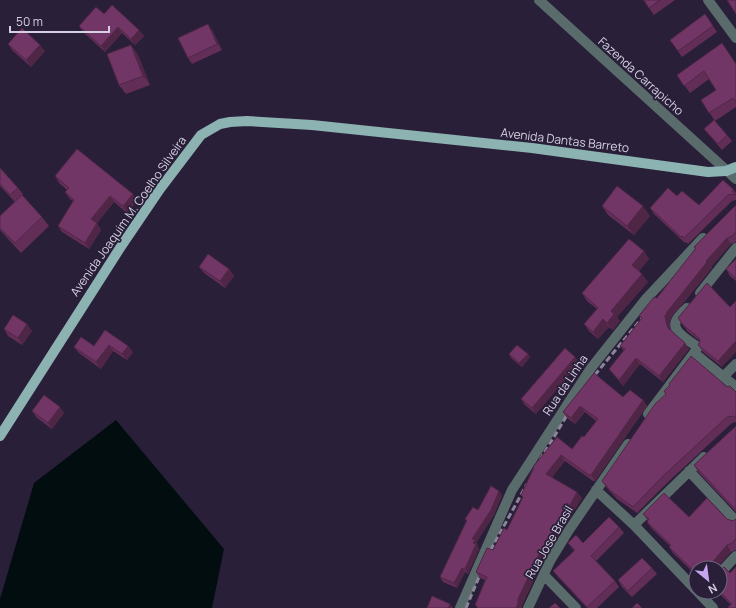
<svg xmlns="http://www.w3.org/2000/svg" width="736" height="608" viewBox="0 0 736 608" font-family="Manrope,sans-serif">
	<style>
		.water { fill: #020d0f }
		.lines { fill: none; stroke-linecap: round; stroke-linejoin: round }
		.minor { stroke: #596c6b; stroke-width: 10 }
		.major { stroke: #8cb2b2; stroke-width: 10 }
		.rail { stroke: #8c859a; stroke-width: 3; stroke-dasharray: 6 3; stroke-linecap: butt }
		.wall { fill: #622e58 }
		.shaded-wall { fill: #502647 }
		.building { fill: #723666; stroke: #502647 }
		.labels { text-anchor: middle; dominant-baseline: central; stroke-width: 3.5; stroke-linejoin: round; paint-order: stroke }
		.street-label { font-size: 12px; fill: #d6d1e2; stroke: #291f39 }
	</style>
	<rect width="100%" height="100%" fill="#291f39"/>
	<path class="water" d="M 116,420 L 224,549 L 212,608 L 0,608 L 0,599 L 34,483 Z"/>
	<g class="lines">
		<path class="minor" d="M 539,0 L 736,179
			M 708,0 L 736,38
			M 700,293 L 736,248
			M 687,308 C 683,312 678,316 676,321 C 671,332 691,342 698,347 L 694,353
			M 723,377 L 736,364
			M 648,414 L 694,353 L 736,387
			M 689,471 L 736,521
			M 596,490 L 634,525 L 696,590
			M 634,525 L 704,457
			M 720,573 L 736,556
			M 544,575 L 576,608
			M 698,592 L 713,608
			M 460,608 L 512,490 L 591,368 L 645,300 L 703,238
			M 528,608 L 550,561 L 569,530 L 628,444"/>
		<path class="major" d="M 0,436 L 120,248 L 160,189 L 201,135 L 220,124 L 230,122 L 247,121 L 312,125 L 532,148 L 708,172 L 726,171 L 736,167"/>
		<path class="rail" d="M 589,382 L 648,311
			M 540,460 L 572,407
			M 466,608 L 489,553 L 527,484"/>
	</g>
	<path class="wall" d="M 643,0 L 675,0 L 654,15 Z
		M 104,14 L 139,30 L 144,36 L 135,45 L 122,33 L 105,52 L 84,33 L 79,26 Z
		M 705,14 L 717,32 L 682,57 L 670,40 Z
		M 212,30 L 222,50 L 192,64 L 188,58 Z
		M 8,44 L 45,51 L 31,67 L 12,50 Z
		M 131,45 L 138,55 L 150,85 L 126,94 L 119,85 Z
		M 736,64 L 736,107 L 715,121 L 701,100 L 716,90 L 709,79 L 690,93 L 677,75 Z
		M 704,129 L 727,135 L 732,141 L 722,150 L 709,135 Z
		M 0,168 L 18,188 L 23,194 L 15,202 L 0,186 Z
		M 55,176 L 133,194 L 137,201 L 127,213 L 114,202 L 97,223 L 101,230 L 89,249 L 62,232 L 58,226 L 73,201 L 70,199 L 65,192 L 67,190 L 59,183 Z
		M 734,190 L 736,193 L 736,200 L 732,201 L 688,244 L 686,242 L 685,243 L 654,214 L 650,208 L 677,196 L 699,205 Z
		M 736,205 L 736,242 L 731,244 L 711,267 L 712,268 L 671,318 L 670,322 L 670,328 L 671,330 L 685,343 L 689,349 L 663,382 L 640,364 L 623,386 L 609,369 L 624,351 L 620,346 L 641,319 L 639,316 L 657,298 L 695,249 L 694,247 Z
		M 602,206 L 650,216 L 634,235 L 608,215 Z
		M 0,216 L 42,217 L 49,226 L 21,253 L 0,230 Z
		M 644,251 L 649,259 L 639,271 L 648,282 L 617,317 L 620,321 L 613,330 L 609,327 L 598,339 L 589,331 L 584,324 L 597,309 L 587,301 L 582,293 Z
		M 736,259 L 736,281 L 730,276 L 726,269 Z
		M 199,267 L 229,269 L 234,276 L 225,288 L 204,273 Z
		M 707,283 L 722,367 L 703,352 L 698,345 L 700,341 L 688,332 L 678,318 Z
		M 4,329 L 32,331 L 22,345 L 8,336 Z
		M 105,330 L 128,346 L 133,352 L 127,360 L 113,351 L 101,369 L 79,353 L 74,347 L 94,346 Z
		M 509,354 L 528,354 L 530,357 L 522,367 L 511,358 Z
		M 575,357 L 579,363 L 536,414 L 525,405 L 521,399 Z
		M 594,373 L 623,397 L 643,400 L 647,406 L 595,481 L 593,481 L 565,461 L 552,477 L 582,498 L 574,511 L 572,509 L 562,530 L 544,558 L 522,605 L 477,607 L 475,605 L 485,580 L 480,578 L 476,572 L 493,550 L 507,530 L 523,498 L 521,495 L 533,468 L 572,449 L 584,437 L 596,421 L 585,412 L 575,424 L 567,418 L 563,412 Z
		M 669,384 L 727,387 L 736,392 L 736,422 L 732,423 L 668,482 L 637,513 L 617,499 L 606,487 L 602,481 L 666,394 L 664,391 L 670,385 Z
		M 32,411 L 64,413 L 52,429 L 37,418 Z
		M 736,426 L 736,512 L 698,472 L 694,465 Z
		M 502,495 L 494,515 L 476,543 L 478,545 L 477,546 L 479,549 L 468,574 L 465,572 L 457,588 L 443,582 L 440,577 L 467,521 L 465,519 L 478,510 Z
		M 643,514 L 727,519 L 733,521 L 736,519 L 736,550 L 696,568 L 696,575 L 673,553 L 669,547 L 670,546 L 652,529 L 647,522 L 648,521 Z
		M 619,527 L 624,533 L 596,561 L 615,581 L 619,587 L 597,608 L 587,608 L 558,577 L 553,571 L 574,551 L 568,543 L 583,543 Z
		M 652,568 L 657,574 L 632,597 L 622,587 L 618,580 Z
		M 718,592 L 720,592 L 736,608 L 731,605 Z"/>
	<path class="shaded-wall" d="M 208,24 L 212,30 L 222,50 L 217,44 Z
		M 118,27 L 122,33 L 105,52 L 101,46 Z
		M 139,30 L 144,36 L 135,45 L 131,39 Z
		M 40,45 L 45,51 L 31,67 L 26,60 Z
		M 131,45 L 138,55 L 150,85 L 143,76 Z
		M 133,194 L 137,201 L 127,213 L 123,206 Z
		M 110,196 L 114,202 L 97,223 L 101,230 L 89,249 L 85,243 L 91,219 Z
		M 643,206 L 650,216 L 634,235 L 627,226 Z
		M 727,238 L 731,244 L 711,267 L 712,268 L 671,318 L 670,322 L 670,328 L 672,334 L 668,328 L 666,322 L 665,316 L 667,312 L 706,261 Z
		M 644,251 L 649,259 L 638,272 L 632,265 Z
		M 229,269 L 234,276 L 225,288 L 220,281 Z
		M 642,274 L 648,282 L 617,317 L 620,321 L 613,330 L 607,323 L 611,311 Z
		M 603,319 L 609,327 L 598,339 L 593,332 Z
		M 27,324 L 32,331 L 22,345 L 18,338 Z
		M 736,341 L 736,352 L 722,367 L 718,361 Z
		M 685,343 L 689,349 L 663,382 L 659,376 Z
		M 109,345 L 113,351 L 101,369 L 96,362 Z
		M 128,346 L 133,352 L 127,360 L 122,354 Z
		M 528,354 L 530,357 L 522,367 L 519,363 Z
		M 575,357 L 579,363 L 536,414 L 532,408 Z
		M 636,358 L 640,364 L 623,386 L 619,380 Z
		M 643,400 L 647,406 L 595,481 L 591,475 Z
		M 580,406 L 585,412 L 575,424 L 571,418 Z
		M 60,407 L 64,413 L 52,429 L 48,423 Z
		M 561,455 L 565,461 L 550,480 L 546,474 Z
		M 499,491 L 502,495 L 494,515 L 476,543 L 478,545 L 477,546 L 479,549 L 468,574 L 465,569 L 473,543 L 472,539 Z
		M 577,492 L 582,498 L 574,511 L 570,505 Z
		M 567,503 L 572,509 L 562,530 L 544,558 L 522,605 L 522,608 L 516,608 L 518,599 L 540,552 Z
		M 727,545 L 731,552 L 717,568 L 710,568 L 709,566 Z
		M 462,568 L 465,572 L 457,588 L 454,583 Z
		M 450,604 L 453,608 L 448,608 Z"/>
	<path class="building" d="M 644,0 L 660,0 L 649,8 Z
		M 727,0 L 736,0 L 736,14 Z
		M 112,5 L 139,30 L 131,39 L 118,27 L 101,46 L 79,26 L 96,7 L 104,14 Z
		M 705,14 L 713,26 L 678,51 L 670,40 Z
		M 208,24 L 217,44 L 188,58 L 178,38 Z
		M 22,28 L 40,45 L 26,60 L 8,44 Z
		M 722,43 L 736,64 L 736,102 L 733,98 L 709,113 L 701,100 L 716,90 L 704,71 L 684,86 L 677,75 Z
		M 131,45 L 143,76 L 119,85 L 107,54 Z
		M 714,120 L 727,135 L 718,144 L 704,129 Z
		M 77,149 L 133,194 L 123,206 L 110,196 L 91,219 L 97,223 L 85,243 L 58,226 L 74,200 L 65,192 L 69,188 L 55,176 Z
		M 0,168 L 18,188 L 10,195 L 0,184 Z
		M 723,180 L 734,190 L 732,191 L 736,195 L 736,196 L 734,194 L 728,195 L 684,238 L 682,236 L 681,237 L 650,208 L 668,188 L 677,196 L 682,191 L 699,205 Z
		M 617,186 L 643,206 L 627,226 L 602,206 Z
		M 22,195 L 42,217 L 15,243 L 0,228 L 0,216 Z
		M 736,205 L 736,232 L 732,236 L 727,238 L 706,261 L 707,262 L 667,312 L 665,316 L 666,322 L 668,328 L 685,343 L 659,376 L 636,358 L 619,380 L 609,369 L 625,349 L 620,346 L 642,318 L 639,316 L 654,297 L 657,298 L 670,281 L 696,248 L 694,247 Z
		M 629,239 L 644,251 L 632,265 L 642,274 L 611,311 L 614,314 L 607,323 L 603,319 L 593,332 L 584,324 L 598,308 L 582,293 Z
		M 208,254 L 229,269 L 220,281 L 199,267 Z
		M 736,259 L 736,279 L 726,269 Z
		M 707,283 L 730,307 L 736,301 L 736,341 L 718,361 L 698,345 L 700,341 L 699,338 L 683,325 L 678,318 Z
		M 13,315 L 27,324 L 18,338 L 4,329 Z
		M 105,330 L 128,346 L 122,354 L 109,345 L 96,362 L 74,347 L 81,337 L 94,346 Z
		M 517,345 L 528,354 L 519,363 L 509,354 Z
		M 565,348 L 575,357 L 532,408 L 521,399 Z
		M 691,356 L 717,378 L 727,387 L 728,386 L 731,387 L 736,392 L 736,418 L 734,416 L 727,417 L 663,476 L 633,507 L 612,492 L 602,481 L 655,404 L 666,394 L 664,391 L 670,385 L 669,384 Z
		M 594,373 L 623,397 L 630,390 L 643,400 L 591,475 L 589,475 L 561,455 L 546,474 L 577,492 L 570,505 L 567,503 L 557,524 L 540,552 L 518,599 L 518,604 L 516,608 L 477,608 L 477,606 L 475,605 L 487,577 L 476,572 L 487,548 L 493,550 L 504,528 L 507,530 L 523,497 L 521,495 L 534,468 L 533,467 L 557,437 L 572,449 L 582,436 L 584,437 L 598,419 L 580,406 L 571,418 L 563,412 Z
		M 44,395 L 60,407 L 48,423 L 32,411 Z
		M 736,426 L 736,510 L 694,465 Z
		M 491,486 L 499,491 L 491,510 L 472,539 L 475,540 L 473,543 L 476,544 L 465,569 L 462,568 L 454,583 L 440,577 L 467,520 L 465,519 L 473,507 L 478,510 Z
		M 664,493 L 689,517 L 707,498 L 727,519 L 733,521 L 736,519 L 736,540 L 735,540 L 732,543 L 727,545 L 709,566 L 710,568 L 696,568 L 696,573 L 669,547 L 671,545 L 647,522 L 649,519 L 643,514 Z
		M 609,517 L 619,527 L 591,556 L 615,581 L 587,607 L 553,571 L 575,550 L 568,543 L 576,535 L 583,543 Z
		M 642,558 L 652,568 L 628,591 L 618,580 Z
		M 724,567 L 730,573 L 736,567 L 736,608 L 729,608 L 728,607 L 732,604 L 720,592 L 720,571 Z
		M 432,596 L 450,604 L 448,608 L 427,608 Z
		M 555,603 L 560,608 L 549,608 Z
		M 637,603 L 642,608 L 632,608 Z"/>
	<g class="labels">
		<g class="street-label">
			<text transform="translate(641 76) rotate(42)">Fazenda Carrapicho</text>
			<text transform="translate(565 140) rotate(7)">Avenida Dantas Barreto</text>
			<text transform="translate(128 216) rotate(-55)">Avenida Joaquim M. Coelho Silveira</text>
			<text transform="translate(565 385) rotate(-56)">Rua da Linha</text>
			<text transform="translate(549 542) rotate(-60)">Rua Jose Brasil</text>
		</g>
	</g>
	<g transform="translate(708 580) rotate(151)"><circle r="19" fill="#291f39" stroke="#6e667d"/>
	<path d="M0-3L7 15L0 10L-7 15Z" fill="#c7a6ef"/>
	<text y="-6" font-size="11" font-weight="bold" text-anchor="middle" fill="#d6d1e2">N</text>
	</g>
	<path d="M10 26v6h99v-6" fill="none" stroke="#d6d1e2" stroke-width="2"/>
	<text x="16" y="26" font-size="12" fill="#d6d1e2" stroke="#291f39" stroke-width="3" paint-order="stroke">50 m</text>
</svg>
